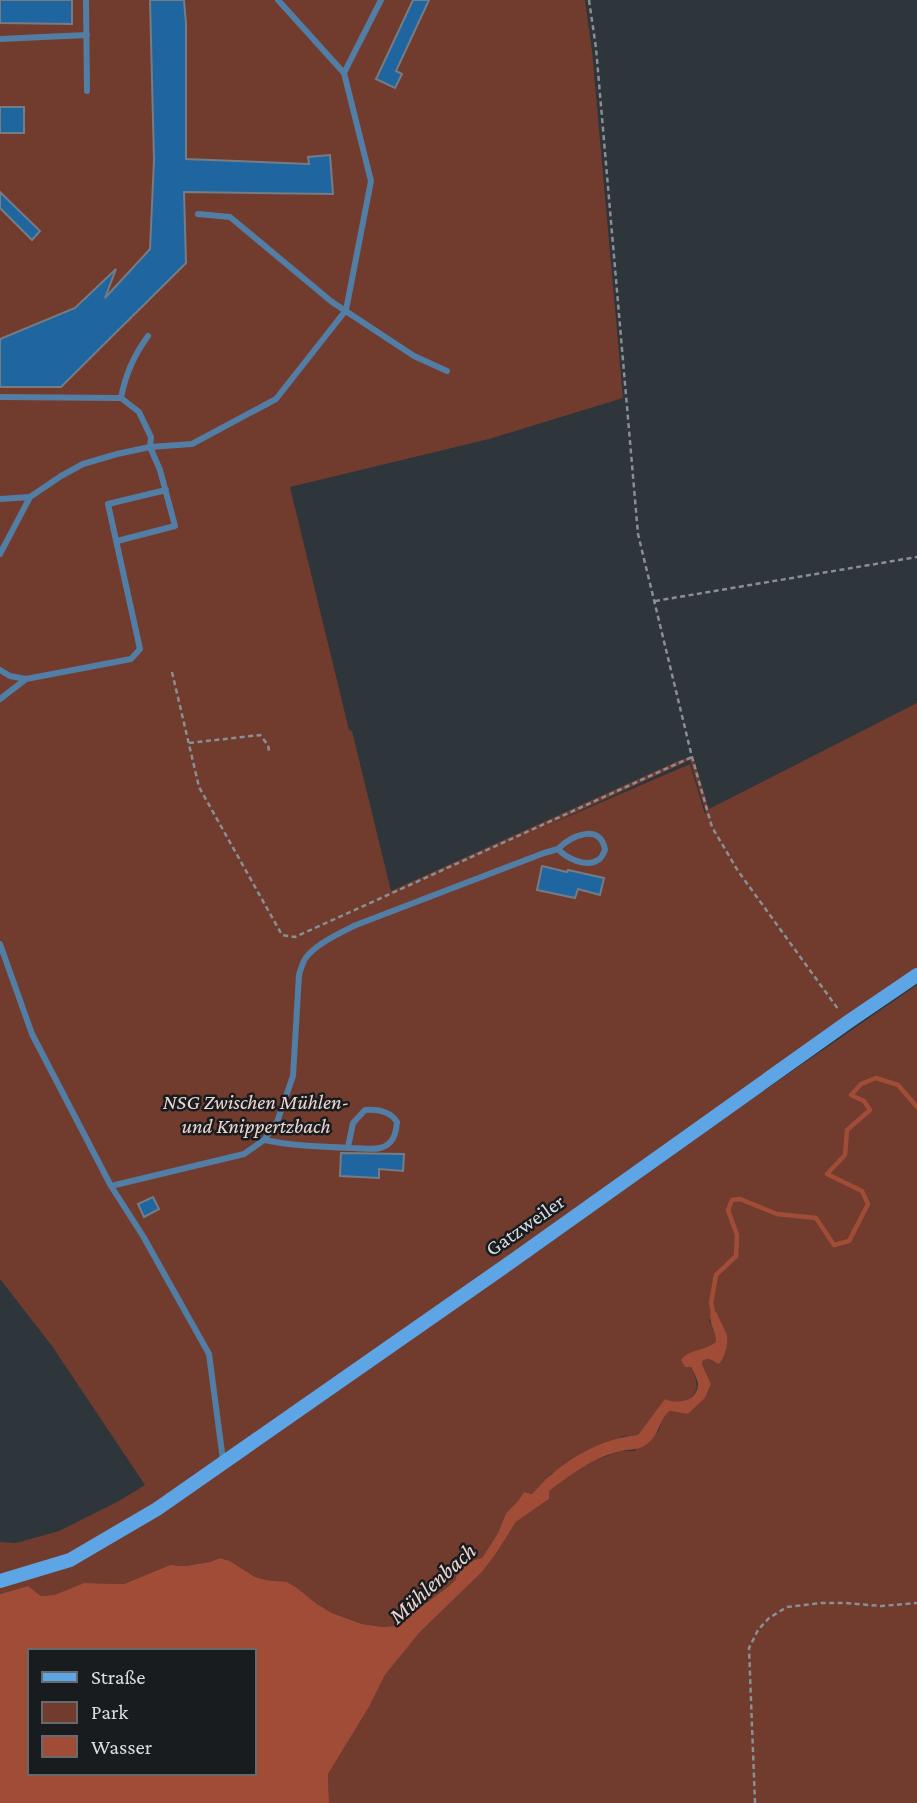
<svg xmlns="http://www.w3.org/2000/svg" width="917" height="1803" viewBox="0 0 917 1803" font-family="'Crimson Pro',serif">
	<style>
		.green { fill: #713c2e; fill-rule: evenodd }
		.water { fill: #a04c37; fill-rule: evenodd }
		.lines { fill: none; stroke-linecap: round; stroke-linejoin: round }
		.stream { stroke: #a04c37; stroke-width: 4.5 }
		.building { fill: #1f66a0; stroke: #757c84; stroke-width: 2 }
		.path { stroke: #898f94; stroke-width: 2.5; stroke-dasharray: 5 3.5; stroke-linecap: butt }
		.lane { stroke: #527da5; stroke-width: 6 }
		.secondary { stroke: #5ea5e6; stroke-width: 14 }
		.labels { text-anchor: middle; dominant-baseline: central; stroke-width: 5; stroke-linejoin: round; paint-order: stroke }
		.park-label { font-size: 21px; font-style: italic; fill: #eed5cf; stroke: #191c1f }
		.street-label { font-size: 21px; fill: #d9dde1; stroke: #191c1f }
		.water-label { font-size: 23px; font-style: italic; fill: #eed5cf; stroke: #191c1f }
	</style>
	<rect width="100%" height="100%" fill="#2e353b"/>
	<path class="green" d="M 0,0 L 585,0 L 592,51 L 623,398 L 489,439 L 290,487 L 349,730 L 352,731 L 391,891 L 678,761 L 693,756 L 709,809 L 917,703 L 917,975 L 585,1214 L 917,985 L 917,1803 L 329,1803 L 328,1774 L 369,1707 L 385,1675 L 420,1632 L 482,1572 L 495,1555 L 516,1522 L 549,1499 L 549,1491 L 574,1471 L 596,1460 L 620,1451 L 634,1451 L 658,1432 L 664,1415 L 669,1411 L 688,1414 L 705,1398 L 711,1384 L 702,1364 L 703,1360 L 709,1359 L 713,1362 L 726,1352 L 726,1331 L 721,1325 L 717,1313 L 709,1320 L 716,1336 L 716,1342 L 691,1367 C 697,1380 702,1392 686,1400 C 681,1402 675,1402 671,1405 C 659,1413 647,1424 638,1435 L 623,1436 L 551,1474 L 532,1494 L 524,1492 L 518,1501 L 506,1513 L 498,1533 L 482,1558 L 467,1562 L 457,1570 L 456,1579 L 449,1586 L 394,1626 L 383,1627 L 362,1624 L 332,1613 L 317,1604 L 297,1588 L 278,1581 L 266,1580 L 255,1577 L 230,1561 L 220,1558 L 210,1562 L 186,1566 L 170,1565 L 124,1584 L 84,1583 L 54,1595 L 41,1596 L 28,1586 L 0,1594 L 0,1585 L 22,1568 L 0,1574 L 0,1542 L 16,1543 L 59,1531 L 119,1501 L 145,1485 L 52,1346 L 0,1279 ZM 690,760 L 706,813 L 705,814 L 690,764 L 542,828 Z"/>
	<path class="water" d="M 711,1310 L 717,1313 C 720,1321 722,1324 725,1330 C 730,1340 726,1356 719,1364 L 709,1359 L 703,1360 L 702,1364 L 711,1384 L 705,1398 L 688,1414 L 670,1411 C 658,1419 661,1436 644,1446 C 635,1451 627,1449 617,1452 C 591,1459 570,1475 549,1491 L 549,1499 L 516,1522 L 495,1555 L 482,1572 L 420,1632 L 385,1675 L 369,1707 L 328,1774 L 329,1803 L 0,1803 L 0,1594 L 28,1586 L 41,1596 L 54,1595 L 84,1583 L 124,1584 L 170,1565 L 186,1566 L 210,1562 L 220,1558 L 230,1561 L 255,1577 L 266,1580 L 287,1582 L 297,1588 L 317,1604 L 332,1613 L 362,1624 L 383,1627 L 395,1626 L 449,1586 L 456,1579 L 457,1570 L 467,1562 L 482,1558 L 498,1533 L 506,1513 L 518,1501 L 524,1492 L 532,1494 C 539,1487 545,1479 552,1474 C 575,1454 608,1437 638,1435 L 665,1399 C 677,1405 698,1401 698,1384 C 697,1378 694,1373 691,1367 L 685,1367 L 681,1360 C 689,1349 705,1351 716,1342 C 716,1328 708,1327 711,1310 ZM 30,1651 L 254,1651 L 254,1773 L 30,1773 Z"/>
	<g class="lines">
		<path class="stream" d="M 714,1316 L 711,1303 L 716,1275 L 736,1256 L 737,1235 L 728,1210 L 732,1200 L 740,1199 L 777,1214 L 816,1218 L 834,1245 L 849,1241 L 868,1204 L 862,1191 L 827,1174 L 845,1155 L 847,1130 L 870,1110 L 864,1101 L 851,1095 L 861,1084 L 876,1078 L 898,1085 L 917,1107"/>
	</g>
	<path class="building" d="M 0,0 L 72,0 L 72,24 L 0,23 Z
		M 150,0 L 184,0 L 186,24 L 186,159 L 309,164 L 308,157 L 330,155 L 333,194 L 184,192 L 186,263 L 61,387 L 0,387 L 0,339 L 75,308 L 116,269 L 105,298 L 150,249 L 154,160 Z
		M 413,0 L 429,0 L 396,71 L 402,74 L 395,88 L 376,79 Z
		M 0,107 L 24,107 L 24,133 L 0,133 Z
		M 0,192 L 40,231 L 32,240 L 0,208 Z
		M 542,866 L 567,872 L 568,870 L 604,878 L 600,895 L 578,889 L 575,898 L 537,890 Z
		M 341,1153 L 404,1154 L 403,1171 L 379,1169 L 379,1178 L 340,1176 Z
		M 153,1197 L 159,1209 L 144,1217 L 138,1204 Z"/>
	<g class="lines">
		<path class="path" d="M 589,0 L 596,48 L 638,534 L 692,757 L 712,827 L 738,871 L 838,1009
			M 655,601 L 917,557
			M 172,672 L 199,787 L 282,935 L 295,937 L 692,757
			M 189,743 L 260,735 L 268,745 L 269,751
			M 755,1803 L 749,1648 L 758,1630 L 769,1618 L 787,1607 L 821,1603 L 846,1603 L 881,1606 L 917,1603"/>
		<path class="lane" d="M 86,0 L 87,91
			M 0,39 L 87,35
			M 344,73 L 381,0
			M 198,214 L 230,217 L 332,302 L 414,356 L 447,371
			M 0,397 L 121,398 L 139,412 L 151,437 L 150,447 L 160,470 L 175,526 L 117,541
			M 121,398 C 125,376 134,355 148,336
			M 0,499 L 30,497
			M 0,554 L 30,497 L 61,476 L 83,464 L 117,454 L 150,447 L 192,444 L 276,399 L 346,310 L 371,181 L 344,73 L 278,0
			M 0,670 L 10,676 L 26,679 L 131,659 L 140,649 L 108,504 L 166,490
			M 0,699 L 26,679
			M 0,944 L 32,1034 L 111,1186 L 143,1236 L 209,1354 L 223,1460
			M 264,1140 C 293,1146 323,1147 352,1148 C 361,1148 372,1150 380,1148 C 393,1145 396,1134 397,1122 C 390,1111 378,1109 365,1110 L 353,1123 L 348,1147
			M 111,1186 L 244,1154 L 264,1140 L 277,1122 L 293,1076 L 299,975 C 301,968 303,960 308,955 C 320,942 340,933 356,925 L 544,853 L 558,849 C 566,858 586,868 598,860 C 602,858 603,854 605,850 C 601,823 571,835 558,849"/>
		<path class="secondary" d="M 0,1581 L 70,1560 L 157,1509 L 508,1264 L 848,1022 L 917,975"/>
	</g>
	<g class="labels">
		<g class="park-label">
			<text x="256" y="1102">NSG Zwischen Mühlen-<tspan x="256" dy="24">und Knippertzbach</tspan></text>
		</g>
		<g class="street-label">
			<text transform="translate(525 1225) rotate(-35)">Gatzweiler</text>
		</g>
		<g class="water-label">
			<text transform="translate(432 1583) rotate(-42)">Mühlenbach</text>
		</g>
	</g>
	<rect x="28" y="1649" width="228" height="126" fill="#191c1f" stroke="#66696d" stroke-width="2"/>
	<rect x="42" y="1672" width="35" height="10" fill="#5ea5e6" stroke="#66696d" stroke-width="2"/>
	<text x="91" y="1684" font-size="21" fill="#d9dde1">Straße</text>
	<rect x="42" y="1702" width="35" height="21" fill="#713c2e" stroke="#66696d" stroke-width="2"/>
	<text x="91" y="1719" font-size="21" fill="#d9dde1">Park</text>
	<rect x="42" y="1736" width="35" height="21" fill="#a04c37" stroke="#66696d" stroke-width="2"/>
	<text x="91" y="1754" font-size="21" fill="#d9dde1">Wasser</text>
</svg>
